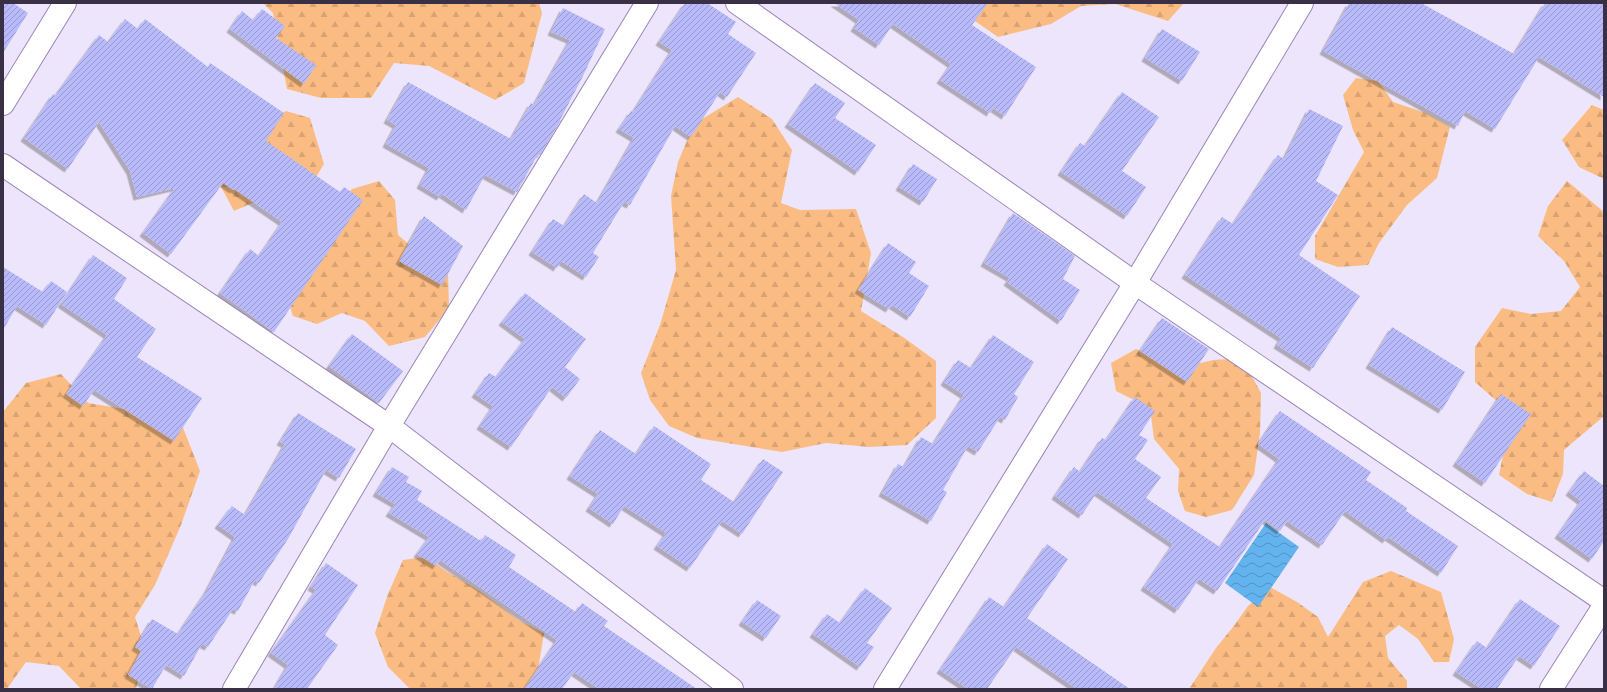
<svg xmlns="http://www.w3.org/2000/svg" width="1607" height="692" viewBox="0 0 1607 692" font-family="Mulish,sans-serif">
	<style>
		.forest { fill: url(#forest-firs) }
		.water { fill: url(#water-waves) }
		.building { fill: url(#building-hatch); filter: url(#shadow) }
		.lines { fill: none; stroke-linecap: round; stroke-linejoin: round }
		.minor-casing { stroke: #9b85bb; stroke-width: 24 }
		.minor { stroke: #fff; stroke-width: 22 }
	</style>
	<defs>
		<pattern id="forest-firs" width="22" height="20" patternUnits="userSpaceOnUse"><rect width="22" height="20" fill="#fbbc83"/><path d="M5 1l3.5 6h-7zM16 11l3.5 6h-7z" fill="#d8a272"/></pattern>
		<pattern id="water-waves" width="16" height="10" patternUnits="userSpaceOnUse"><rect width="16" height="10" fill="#63b3ef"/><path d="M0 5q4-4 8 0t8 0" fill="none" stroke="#5392c3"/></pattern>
		<pattern id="building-hatch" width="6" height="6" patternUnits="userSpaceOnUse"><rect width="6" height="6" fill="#b8baf9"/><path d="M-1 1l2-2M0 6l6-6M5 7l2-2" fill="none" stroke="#9798cb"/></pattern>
		<filter id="shadow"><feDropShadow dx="-3.5" dy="3.5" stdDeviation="0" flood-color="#0004"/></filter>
	</defs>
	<rect width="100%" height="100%" fill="#ede5fc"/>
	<path class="forest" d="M 263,3 L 539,3 L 542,13 L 524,83 L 495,100 L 429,66 L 394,63 L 371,98 L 321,98 L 287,89 L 273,13 Z
		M 968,3 L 1184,3 L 1168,21 L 1115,4 L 1081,6 L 1051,24 L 998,37 L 975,21 Z
		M 1356,78 L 1378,81 L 1393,102 L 1426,113 L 1450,127 L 1437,178 L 1407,205 L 1379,243 L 1368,265 L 1338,267 L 1315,259 L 1315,236 L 1364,152 L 1353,130 L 1343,95 Z
		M 738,97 L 772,119 L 792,150 L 781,203 L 800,210 L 856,209 L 871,253 L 861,311 L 903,337 L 936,361 L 936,418 L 907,445 L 869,447 L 826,443 L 782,452 L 697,438 L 669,426 L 650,400 L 641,373 L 660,325 L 676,270 L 671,196 L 678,162 L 694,124 Z
		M 1592,105 L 1604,110 L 1604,179 L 1579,167 L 1562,140 Z
		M 286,111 L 310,118 L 324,164 L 304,197 L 257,201 L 234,211 L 220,185 L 255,132 Z
		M 379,181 L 395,200 L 398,235 L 417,251 L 448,272 L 449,308 L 425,337 L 389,346 L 365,321 L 342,313 L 317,324 L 293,316 L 283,285 L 327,218 L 352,189 Z
		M 1567,181 L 1604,212 L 1604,416 L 1564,450 L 1563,474 L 1552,502 L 1527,494 L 1499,475 L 1505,445 L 1507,410 L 1475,382 L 1475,347 L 1502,308 L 1531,314 L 1561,311 L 1580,287 L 1564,261 L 1538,236 L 1548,206 Z
		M 1136,349 L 1184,367 L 1213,360 L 1228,359 L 1249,371 L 1261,393 L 1260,433 L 1254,475 L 1232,510 L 1206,517 L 1185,511 L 1178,491 L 1179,469 L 1154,439 L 1150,408 L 1116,391 L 1111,363 Z
		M 61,374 L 88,403 L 130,410 L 182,425 L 200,471 L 181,525 L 155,585 L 135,617 L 145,649 L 136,689 L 81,689 L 59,666 L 26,662 L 7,689 L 3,689 L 3,412 L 26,383 Z
		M 426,557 L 446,571 L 478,590 L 520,621 L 544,633 L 538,670 L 526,689 L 410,689 L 388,667 L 375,633 L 388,594 L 403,560 Z
		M 1391,571 L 1441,592 L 1454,639 L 1449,662 L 1434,662 L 1418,639 L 1399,625 L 1385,636 L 1388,658 L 1407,681 L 1407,689 L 1189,689 L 1216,648 L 1233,627 L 1248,606 L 1270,587 L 1297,602 L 1318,617 L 1328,637 L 1363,582 Z"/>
	<path class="water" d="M 1266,523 L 1299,547 L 1258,607 L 1225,583 Z"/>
	<path class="building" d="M 3,3 L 13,3 L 28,13 L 3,53 Z
		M 685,3 L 707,3 L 736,22 L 728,34 L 756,53 L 727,97 L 720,92 L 691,137 L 675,126 L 630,205 L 624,202 L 593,253 L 599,257 L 586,277 L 561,261 L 557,268 L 532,252 L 553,219 L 564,226 L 584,194 L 597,203 L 634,138 L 619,129 L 631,111 L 633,112 L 672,50 L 659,42 Z
		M 834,3 L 988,3 L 972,25 L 1036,67 L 1005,116 L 993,108 L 990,113 L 940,80 L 951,64 L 893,24 L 879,45 L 854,28 L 859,20 Z
		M 1349,3 L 1421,3 L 1514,54 L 1545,3 L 1604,3 L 1604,97 L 1539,57 L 1495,129 L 1465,111 L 1458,126 L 1323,51 Z
		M 563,8 L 605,29 L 582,78 L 560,120 L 561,120 L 540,155 L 538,154 L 517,192 L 485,175 L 466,210 L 442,194 L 440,197 L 420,185 L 429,168 L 386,144 L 396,125 L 387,120 L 408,82 L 511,139 L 531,103 L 534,105 L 570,40 L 551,32 Z
		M 262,9 L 285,26 L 276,38 L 316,65 L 304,84 L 230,29 L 242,11 L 253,20 Z
		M 125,19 L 138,29 L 145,19 L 208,67 L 210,63 L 284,113 L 266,141 L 340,192 L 344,187 L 363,200 L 274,332 L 220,293 L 250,249 L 259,256 L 282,222 L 234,189 L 233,190 L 223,183 L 171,254 L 143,233 L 175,188 L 137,197 L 130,171 L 99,122 L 68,169 L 24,138 L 53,94 L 55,96 L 99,35 L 108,42 Z
		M 1162,29 L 1200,52 L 1182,81 L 1145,58 Z
		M 815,83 L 845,103 L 835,118 L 876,145 L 858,172 L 788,124 Z
		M 1122,92 L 1159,117 L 1122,171 L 1146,187 L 1127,216 L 1061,172 L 1080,143 L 1085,146 Z
		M 1309,109 L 1343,126 L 1316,181 L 1338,195 L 1299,255 L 1360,296 L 1313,368 L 1277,345 L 1281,338 L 1185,275 L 1222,217 L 1233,224 L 1278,155 L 1284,159 Z
		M 913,164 L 937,179 L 923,202 L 899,187 Z
		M 1013,213 L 1075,256 L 1063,279 L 1080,290 L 1061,321 L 1007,282 L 1010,278 L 984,263 Z
		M 424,216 L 463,246 L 442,285 L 399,261 Z
		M 888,243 L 916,262 L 909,273 L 929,286 L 910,317 L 892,305 L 889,309 L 858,290 Z
		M 93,255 L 127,278 L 114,299 L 156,329 L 137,357 L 202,398 L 174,441 L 94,390 L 83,406 L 66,394 L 107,335 L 61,304 Z
		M 3,267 L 43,292 L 51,281 L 67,292 L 46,325 L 17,306 L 3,330 Z
		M 525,293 L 586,339 L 565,367 L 580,379 L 566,398 L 552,387 L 511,447 L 480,426 L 493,406 L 475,394 L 489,373 L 496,377 L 525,339 L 502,322 Z
		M 1162,318 L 1209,349 L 1187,382 L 1140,351 Z
		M 1392,327 L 1465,372 L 1442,410 L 1369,365 Z
		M 352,334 L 403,371 L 379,403 L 329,366 Z
		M 993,335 L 1034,362 L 1014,394 L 1018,397 L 1005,420 L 1000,417 L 978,452 L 968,446 L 943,490 L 947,492 L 931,521 L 882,493 L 898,464 L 904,467 L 921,437 L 933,444 L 964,395 L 944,382 L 958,360 L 971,368 Z
		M 1501,394 L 1531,414 L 1485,483 L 1456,463 Z
		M 1135,397 L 1155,411 L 1139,435 L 1148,440 L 1135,459 L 1161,477 L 1146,498 L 1220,547 L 1279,459 L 1258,444 L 1280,411 L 1371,472 L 1366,480 L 1407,508 L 1406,511 L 1458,546 L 1441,573 L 1388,537 L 1386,540 L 1345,511 L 1322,545 L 1287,521 L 1280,531 L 1265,520 L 1217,591 L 1199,579 L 1178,610 L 1144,587 L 1173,544 L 1097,492 L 1082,515 L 1055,496 L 1074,467 L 1080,472 L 1102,438 L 1106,440 Z
		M 298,413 L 356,449 L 339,478 L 326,470 L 288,539 L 259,583 L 255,580 L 238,611 L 233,609 L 208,647 L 202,644 L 184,676 L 166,665 L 152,689 L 128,675 L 141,651 L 135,647 L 152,619 L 178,634 L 207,590 L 235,537 L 218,525 L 232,506 L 245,515 L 285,444 L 280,442 Z
		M 654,426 L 711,464 L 701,480 L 734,502 L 763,459 L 783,472 L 742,534 L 722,521 L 690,568 L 657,546 L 666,533 L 624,506 L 613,524 L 589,508 L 598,494 L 570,476 L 600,430 L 636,454 Z
		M 392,467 L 409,477 L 406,482 L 422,491 L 417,500 L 481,541 L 485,535 L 516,555 L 509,567 L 576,612 L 582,603 L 608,621 L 604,626 L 697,689 L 599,689 L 574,672 L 562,689 L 524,689 L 557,640 L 440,560 L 436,566 L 417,554 L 429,537 L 389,513 L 395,504 L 376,493 Z
		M 1584,471 L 1604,486 L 1604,541 L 1592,559 L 1558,535 L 1581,501 L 1569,492 Z
		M 1047,544 L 1068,559 L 1027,618 L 1130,689 L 1077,689 L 1016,647 L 987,689 L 968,689 L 940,670 L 989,597 L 1004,607 Z
		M 326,563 L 358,585 L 325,635 L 338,645 L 307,689 L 274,689 L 288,665 L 271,653 L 316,590 L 311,587 Z
		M 865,588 L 892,608 L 867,643 L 874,647 L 860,667 L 813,634 L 827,614 L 840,623 Z
		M 1520,599 L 1560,626 L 1534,666 L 1519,656 L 1497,689 L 1482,689 L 1456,672 L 1477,641 L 1487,648 Z
		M 757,600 L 781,616 L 766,638 L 742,622 Z"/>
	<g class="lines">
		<defs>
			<path id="minor" d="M 737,3 L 1135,283 L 1604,601
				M 3,104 L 65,3
				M 3,165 L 389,426 L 732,689
				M 234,689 L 389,426 L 647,3
				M 885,689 L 1135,283 L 1302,3
				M 1551,689 L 1604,606"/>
		</defs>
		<use href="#minor" class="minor-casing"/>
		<use href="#minor" class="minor"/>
	</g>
	<rect width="1607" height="692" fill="none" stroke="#393046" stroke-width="8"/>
</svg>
